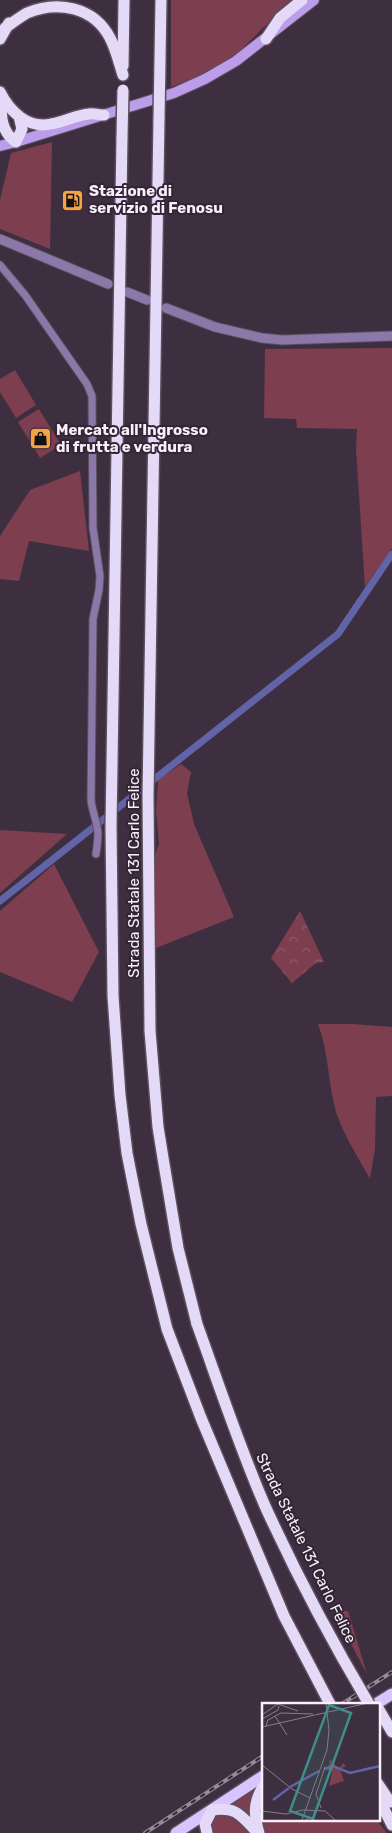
<svg xmlns="http://www.w3.org/2000/svg" width="392" height="1833" viewBox="0 0 392 1833" font-family="Rubik,sans-serif">
	<style>
		.green { fill: #7d3e4f }
		.forest { fill: url(#forest-crowns) }
		.lines { fill: none; stroke-linecap: round; stroke-linejoin: round }
		.canal { stroke: #6264a8; stroke-width: 7 }
		.minor-casing { stroke: #5c4e5e; stroke-width: 9 }
		.tertiary-casing { stroke: #5c4e5e; stroke-width: 11 }
		.secondary-casing { stroke: #5c4e5e; stroke-width: 12 }
		.primary-casing { stroke: #5c4e5e; stroke-width: 14 }
		.trunk-casing { stroke: #5c4e5e; stroke-width: 14 }
		.minor { stroke: #8b78a8; stroke-width: 7 }
		.tertiary { stroke: #8b78a8; stroke-width: 9 }
		.secondary { stroke: #bb9dea; stroke-width: 10 }
		.primary { stroke: #dac4ff; stroke-width: 11 }
		.trunk { stroke: #e4d9f6; stroke-width: 11 }
		.rail-casing { stroke: #978b99; stroke-width: 4 }
		.rail { stroke: #332535; stroke-width: 2; stroke-dasharray: 5.5; stroke-linecap: butt }
		.trunk-bridge-casing { stroke: #5c4e5e; stroke-width: 14; stroke-linecap: butt }
		.trunk-bridge { stroke: #e4d9f6; stroke-width: 11 }
		.labels { text-anchor: middle; dominant-baseline: central; stroke-width: 4; stroke-linejoin: round; paint-order: stroke }
		.poi-label { font-size: 15px; font-weight: bold; fill: #f9effa; stroke: #332535; text-anchor: start }
		.street-label { font-size: 15px; fill: #f9effa; stroke: #332535 }
		.inset-river { fill: none; stroke: #6264a8; stroke-width: 2.5 }
		.inset-road { fill: none; stroke: #897c8a; stroke-width: 1 }
		.view { fill: #3e8e8a; fill-opacity: 0.15; stroke: #3e8e8a; stroke-width: 2.5 }
		.inset-edge { fill: none; stroke: #f9effa; stroke-width: 2.5 }
	</style>
	<defs>
		<pattern id="forest-crowns" width="20" height="18" patternUnits="userSpaceOnUse" patternTransform="scale(1.25)"><rect width="20" height="18" fill="#7d3e4f"/><path d="M2 6a3 3 0 1 1 6 0M12 15a3 3 0 1 1 6 0" fill="none" stroke="#905a69"/></pattern>
	</defs>
	<rect width="100%" height="100%" fill="#3e2f40"/>
	<path class="green" d="M 171,0 L 296,0 L 264,27 L 240,51 L 205,74 L 171,87 Z
		M 52,142 L 50,249 L 0,229 L 0,200 L 11,153 Z
		M 392,348 L 392,548 L 365,587 L 356,449 L 357,429 L 297,428 L 296,419 L 264,418 L 265,349 Z
		M 15,370 L 36,405 L 16,418 L 0,392 L 0,379 Z
		M 39,409 L 61,445 L 40,458 L 18,422 Z
		M 80,471 L 89,551 L 29,541 L 19,581 L 0,579 L 0,536 L 30,490 Z
		M 181,764 L 191,772 L 187,793 L 194,824 L 234,917 L 156,948 L 152,864 L 159,844 L 156,811 L 158,780 Z
		M 0,830 L 67,834 L 0,893 Z
		M 54,864 L 99,952 L 72,1002 L 0,972 L 0,911 Z
		M 318,1024 L 353,1024 L 392,1027 L 392,1096 L 376,1097 L 375,1149 L 370,1179 C 358,1157 344,1136 336,1112 C 328,1084 329,1053 318,1024 Z
		M 333,1610 L 348,1611 L 367,1674 Z
		M 260,1786 L 253,1818 L 229,1806 Z
		M 263,1799 L 263,1819 L 376,1819 L 387,1833 L 266,1833 L 259,1816 L 260,1802 Z
		M 225,1810 L 254,1833 L 209,1833 L 212,1817 Z"/>
	<path class="forest" d="M 300,911 L 324,962 L 316,963 L 292,983 L 271,958 Z"/>
	<g class="lines">
		<path class="canal" d="M 0,901 L 338,634 L 392,554"/>
		<defs>
			<path id="minor" d="M 0,265 L 25,295 L 87,384 L 92,396 L 93,528 L 100,576 L 99,590 L 93,619 L 91,800 C 92,811 97,821 98,833 C 98,840 97,847 96,854"/>
			<path id="tertiary" d="M 0,239 L 108,284
				M 127,292 L 147,300
				M 166,308 L 215,327 L 262,338 L 282,340 L 392,336"/>
			<path id="secondary" d="M 0,146 L 16,142 L 174,93 L 205,79 L 236,61 L 314,0"/>
			<path id="primary" d="M 376,1704 L 392,1694
				M 176,1833 L 263,1776"/>
			<path id="trunk" d="M 5,28 C 12,23 20,17 27,13 C 58,0 94,7 110,38 C 116,49 119,63 123,75
				M 0,39 L 9,23
				M 266,39 L 280,18 L 302,0
				M 123,66 L 124,0
				M 0,92 C 10,112 28,129 51,124 C 64,122 76,115 89,114 C 94,113 99,115 104,115
				M 1,94 C 1,115 0,131 16,142 L 22,129 L 19,116
				M 159,119 L 148,796 L 150,1031 L 158,1127 L 163,1158 L 178,1248 L 197,1324
				M 122,137 L 111,826 L 113,996 L 120,1095 L 127,1153 L 141,1224 L 167,1329 L 201,1418 L 284,1616 L 330,1704
				M 378,1708 L 392,1732
				M 378,1784 L 390,1802
				M 378,1797 L 392,1825
				M 207,1833 L 205,1824 L 212,1810 C 237,1806 241,1816 258,1833
				M 259,1833 C 254,1816 253,1802 263,1787"/>
		</defs>
		<use href="#minor" class="minor-casing"/>
		<use href="#tertiary" class="tertiary-casing"/>
		<use href="#secondary" class="secondary-casing"/>
		<use href="#primary" class="primary-casing"/>
		<use href="#trunk" class="trunk-casing"/>
		<use href="#minor" class="minor"/>
		<use href="#tertiary" class="tertiary"/>
		<use href="#secondary" class="secondary"/>
		<use href="#primary" class="primary"/>
		<use href="#trunk" class="trunk"/>
		<defs>
			<path id="rail" d="M 342,1704 L 392,1672
				M 145,1833 L 263,1756"/>
		</defs>
		<use href="#rail" class="rail-casing"/>
		<use href="#rail" class="rail"/>
		<defs>
			<path id="trunk-bridge" d="M 159,119 L 161,0
				M 122,137 L 123,90
				M 197,1324 C 219,1385 239,1446 265,1506 C 296,1574 331,1640 369,1704"/>
		</defs>
		<use href="#trunk-bridge" class="trunk-bridge-casing"/>
		<use href="#trunk-bridge" class="trunk-bridge"/>
	</g>
	<defs>
		<symbol id="fuel-square" viewBox="-11 -11 22 22"><rect x="-9" y="-9" width="18" height="18" rx="4" fill="#f5a346" stroke="#332535"/><path d="M-5.5-6h7V0h2V4h1.3V-2.5L3-4.5l.8-.8L6-3V5H2.5V1h-1V6h-7ZM-4.2-4.7v3.2H.2V-4.7Z" fill="#111"/></symbol>
		<symbol id="shop-square" viewBox="-11 -11 22 22"><rect x="-9" y="-9" width="18" height="18" rx="4" fill="#f5a346" stroke="#332535"/><path d="M-5-2.5h2.3a2.7 3.5 0 0 1 5.4 0H5L5.5 6h-11ZM-1.5-2.5h3a1.5 2.3 0 0 0-3 0Z" fill="#111"/></symbol>
	</defs>
	<g fill-rule="evenodd">
		<use href="#fuel-square" x="60" y="188" width="25" height="25"/>
		<use href="#shop-square" x="28" y="426" width="25" height="25"/>
	</g>
	<g class="labels">
		<g class="poi-label">
			<text x="89" y="191">Stazione di<tspan x="89" dy="17">servizio di Fenosu</tspan></text>
			<text x="56" y="430">Mercato all'Ingrosso<tspan x="56" dy="17">di frutta e verdura</tspan></text>
		</g>
		<g class="street-label">
			<text transform="translate(134 873) rotate(-90)">Strada Statale 131 Carlo Felice</text>
			<text transform="translate(306 1548) rotate(64)">Strada Statale 131 Carlo Felice</text>
		</g>
	</g>
	<g transform="translate(262 1703)">
		<rect width="118" height="118" fill="#3e2f40"/>
		<path d="M 68,56 L 77,66 L 81,60 L 84,63 L 78,66 L 82,78 L 67,83 L 70,69 L 64,66 L 71,63 L 66,65 Z" fill="#7d3e4f"/>
		<path class="inset-river" d="M 62,66 L 71,63 L 88,70 L 118,63M 28,84 L 57,68M 11,97 L 27,85"/>
		<path class="inset-road" d="M 13,0 L 36,8M 0,12 L 17,0M 13,13 L 25,32M 0,16 L 16,7 L 17,3M 4,23 L 6,17 L 19,10 L 51,11M 0,24 L 106,0M 0,62 L 30,86 L 48,95M 59,105 L 54,91 L 63,64M 0,108 L 24,111 L 41,107 L 63,108 L 73,117M 40,117 L 65,47 L 67,27 L 64,0M 43,117 L 51,114 L 53,107"/>
		<path class="view" d="M 67,2 L 89,10 L 51,116 L 28,108 Z"/>
		<rect width="118" height="118" class="inset-edge"/>
	</g>
</svg>
